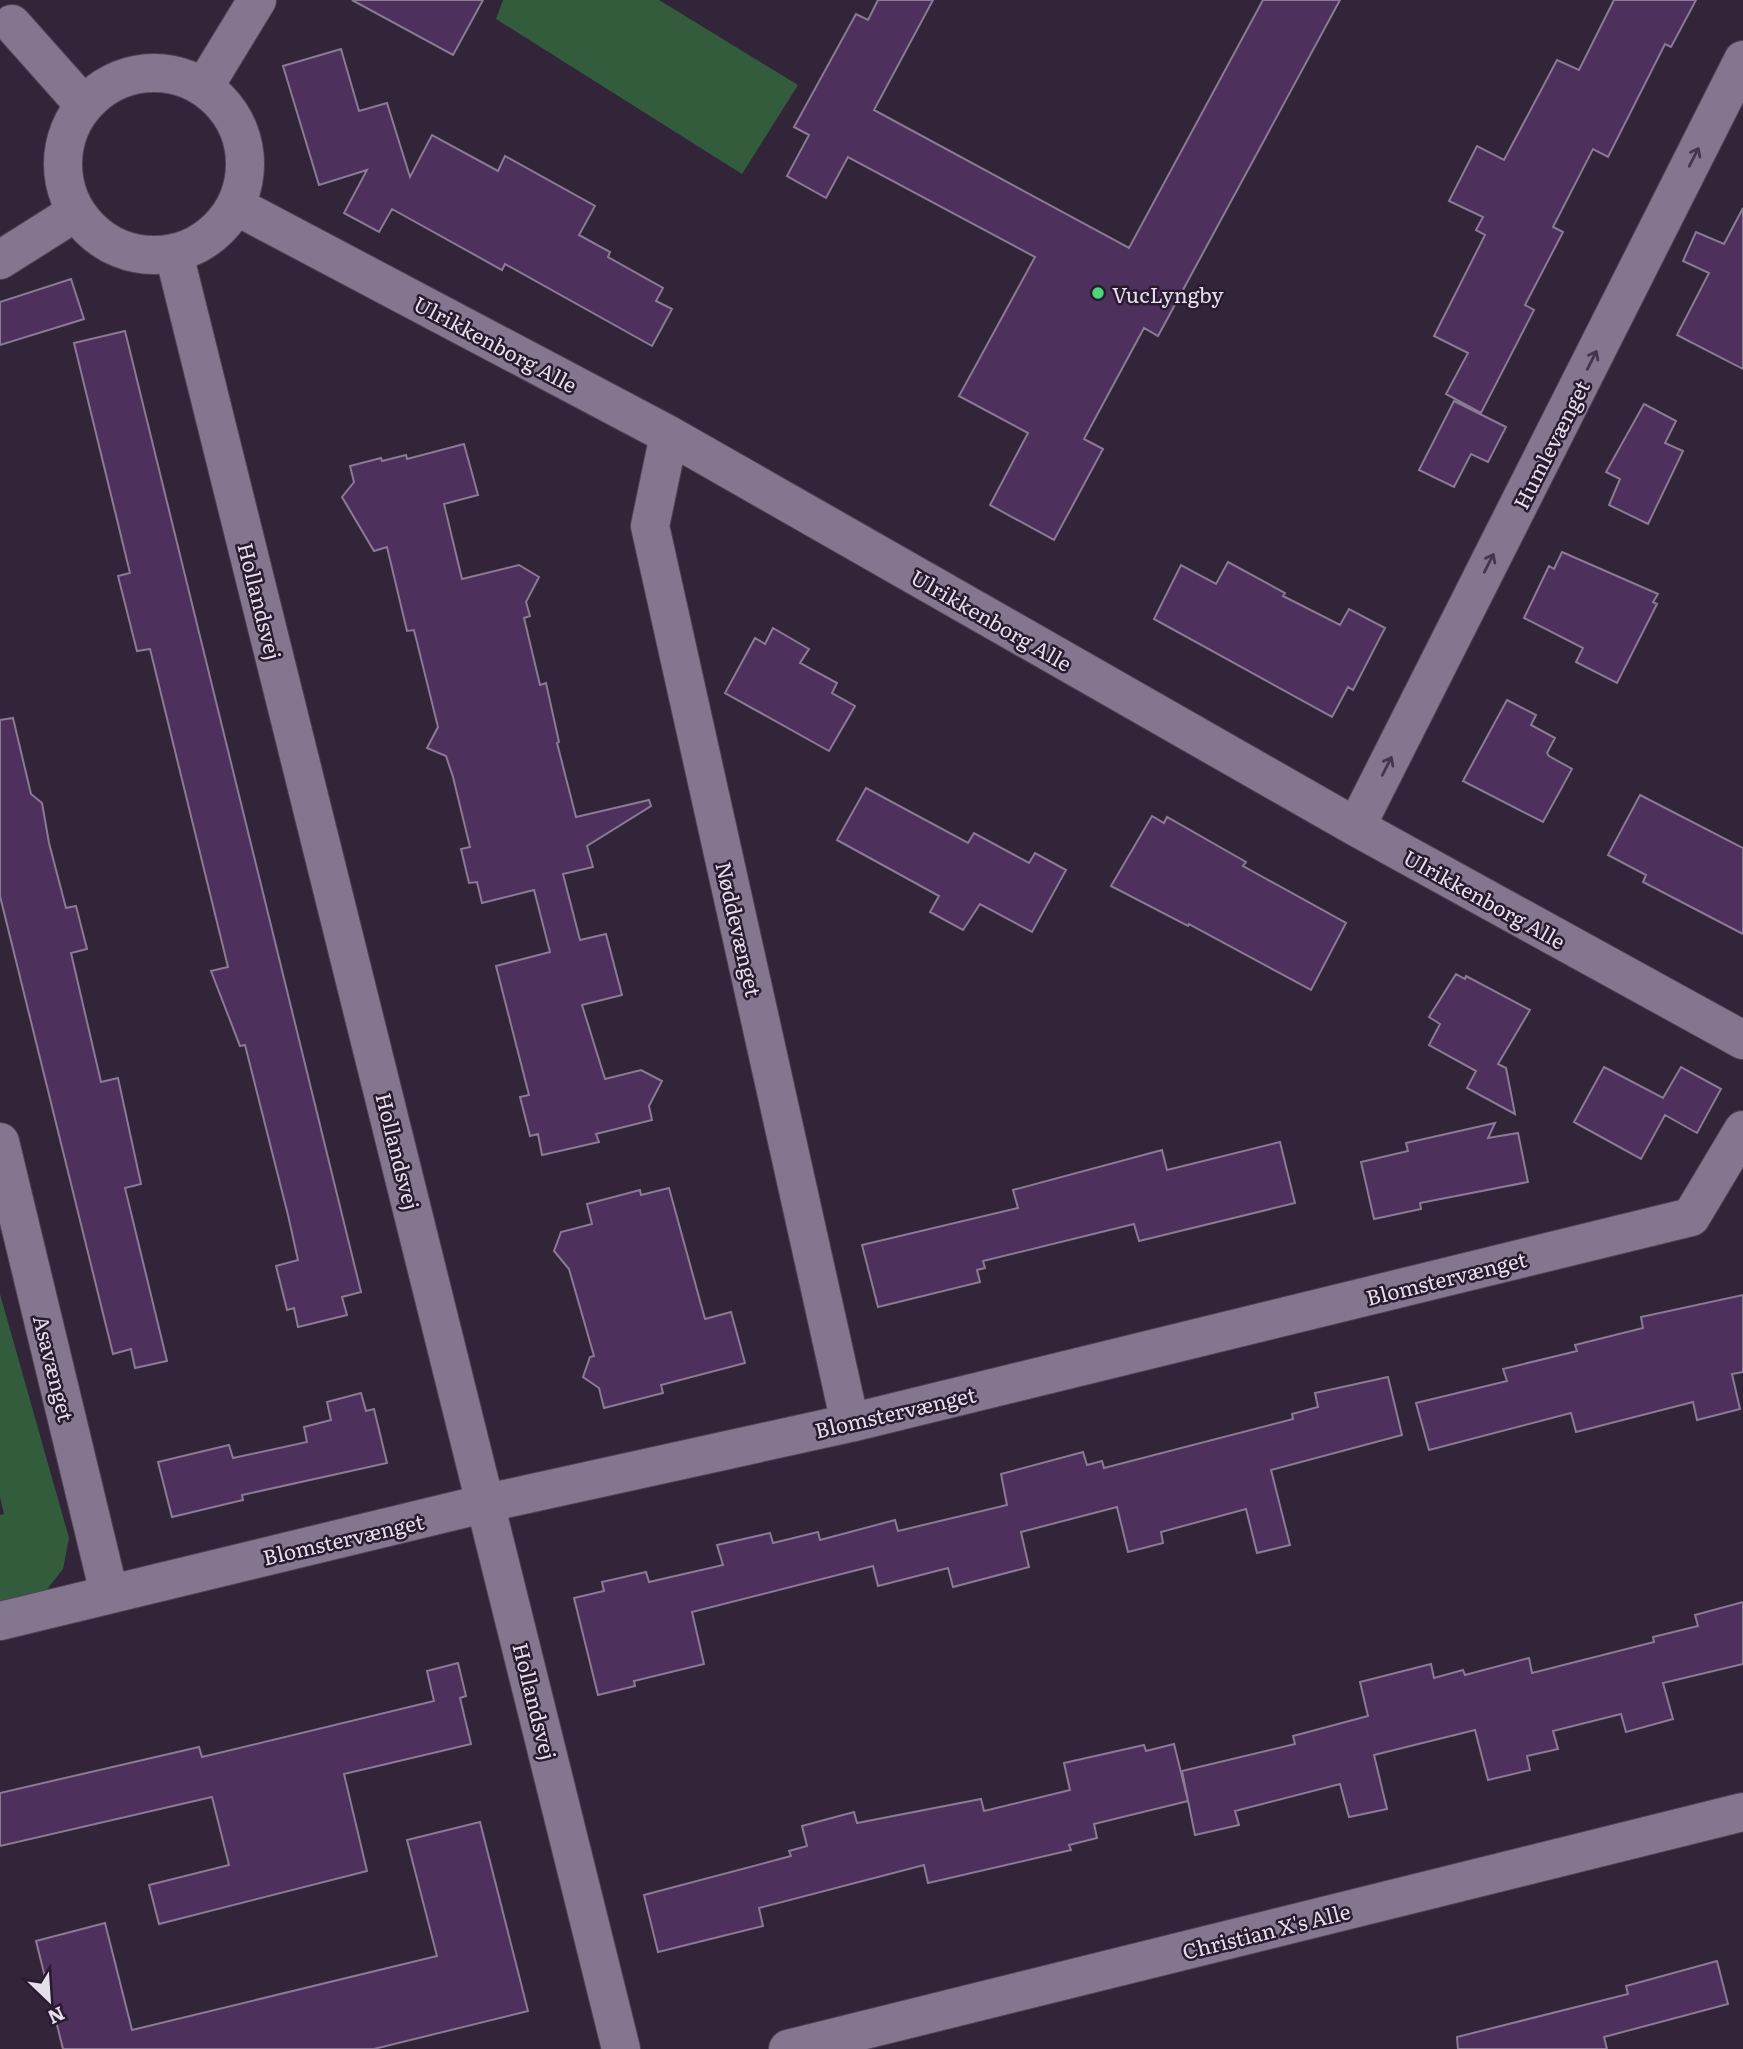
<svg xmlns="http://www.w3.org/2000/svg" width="1743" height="2049" viewBox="0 0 1743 2049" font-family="Literata,serif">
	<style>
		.green { fill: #335c3c }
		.building { fill: #4d305c; stroke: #8a7a94; stroke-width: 2 }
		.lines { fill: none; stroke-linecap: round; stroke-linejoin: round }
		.street-casing { stroke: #4f4356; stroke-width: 40 }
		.secondary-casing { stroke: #4f4356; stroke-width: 40 }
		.street { stroke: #85768f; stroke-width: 38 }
		.secondary { stroke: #85768f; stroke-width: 38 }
		.oneway { stroke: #44364c }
		.poi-dot { fill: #4dd676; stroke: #281b30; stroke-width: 2.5 }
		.labels { text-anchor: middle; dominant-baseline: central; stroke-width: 5; stroke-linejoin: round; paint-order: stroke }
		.poi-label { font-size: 21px; fill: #e7deec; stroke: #281b30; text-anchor: start }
		.street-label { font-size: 21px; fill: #e7deec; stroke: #281b30 }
	</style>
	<rect width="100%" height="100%" fill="#32253a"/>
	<path class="green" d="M 503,0 L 659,0 L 798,85 L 742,174 L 496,19 Z
		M 0,1294 L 69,1538 L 63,1569 L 41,1597 L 0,1607 L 0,1515 L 4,1514 L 0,1497 Z"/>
	<path class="building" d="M 352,0 L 483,0 L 453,55 Z
		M 878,0 L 933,0 L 874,110 L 1129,248 L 1263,0 L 1340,0 L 1158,336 L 1144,328 L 1084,439 L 1103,449 L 1054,540 L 990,505 L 1028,433 L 959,396 L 1035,257 L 848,157 L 826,198 L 787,176 L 809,135 L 794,127 L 856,14 L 868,20 Z
		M 1614,0 L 1696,0 L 1671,47 L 1665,44 L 1608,157 L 1593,149 L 1553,227 L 1563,232 L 1525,305 L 1534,310 L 1481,413 L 1446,394 L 1468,353 L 1434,336 L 1485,235 L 1476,230 L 1483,217 L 1449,201 L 1477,146 L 1504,160 L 1557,60 L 1579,70 Z
		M 341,49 L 359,111 L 387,103 L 410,177 L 432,135 L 498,171 L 505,156 L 595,206 L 579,235 L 610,252 L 608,257 L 663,288 L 656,301 L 672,309 L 652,346 L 505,264 L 502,270 L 392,209 L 379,232 L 344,213 L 367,170 L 319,185 L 283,66 Z
		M 1743,208 L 1743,369 L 1677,335 L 1709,273 L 1683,261 L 1696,232 L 1724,244 Z
		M 71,279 L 84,319 L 0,345 L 0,302 Z
		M 125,331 L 361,1292 L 342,1297 L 347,1315 L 298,1327 L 294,1308 L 287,1310 L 276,1266 L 298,1260 L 288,1215 L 245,1045 L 240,1046 L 211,971 L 228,967 L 150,649 L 137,651 L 118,576 L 130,573 L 74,343 Z
		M 1454,401 L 1506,427 L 1488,462 L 1471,454 L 1454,487 L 1419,470 Z
		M 1644,404 L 1676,421 L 1665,443 L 1683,451 L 1648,524 L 1609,505 L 1620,479 L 1606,472 Z
		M 464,444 L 478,495 L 444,504 L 462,579 L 519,565 L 539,577 L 526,602 L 530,616 L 524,618 L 540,685 L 546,683 L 559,742 L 557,743 L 576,817 L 649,800 L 651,806 L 587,846 L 593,867 L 563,874 L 580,940 L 606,934 L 622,995 L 582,1005 L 605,1079 L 641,1070 L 662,1081 L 649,1106 L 652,1120 L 596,1134 L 599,1142 L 542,1155 L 538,1134 L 530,1136 L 520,1097 L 529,1095 L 496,966 L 550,952 L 534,890 L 482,903 L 477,882 L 469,883 L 461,849 L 470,847 L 453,777 L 446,756 L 427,748 L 438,727 L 414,630 L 407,631 L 387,547 L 374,551 L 342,497 L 354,482 L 350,466 L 381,458 L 382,461 L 406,455 L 407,459 Z
		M 1562,552 L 1658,594 L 1653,602 L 1657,604 L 1617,683 L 1576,662 L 1583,648 L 1524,618 L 1549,566 L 1554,569 Z
		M 1228,562 L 1285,593 L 1283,596 L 1340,625 L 1349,609 L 1385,628 L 1353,690 L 1348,687 L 1332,717 L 1154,619 L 1181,565 L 1216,584 Z
		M 773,628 L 809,649 L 800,663 L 837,683 L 832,693 L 855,706 L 829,751 L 725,693 L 755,638 L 765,644 Z
		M 1507,700 L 1536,715 L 1531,725 L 1555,738 L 1547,753 L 1549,756 L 1572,769 L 1543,822 L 1463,781 Z
		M 13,718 L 31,794 L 42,803 L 49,843 L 66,908 L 76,906 L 87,949 L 71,953 L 101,1082 L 118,1078 L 141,1184 L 125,1188 L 167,1361 L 135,1368 L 131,1349 L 113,1354 L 0,896 L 0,720 Z
		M 866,788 L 968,843 L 974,833 L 1029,863 L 1035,853 L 1066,870 L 1032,932 L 980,904 L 963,930 L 930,912 L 939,896 L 837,840 Z
		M 1640,795 L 1743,848 L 1743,934 L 1643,882 L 1646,875 L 1608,855 Z
		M 1152,816 L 1164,823 L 1167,817 L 1246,862 L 1243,866 L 1346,923 L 1311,990 L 1189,924 L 1188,926 L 1111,886 Z
		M 1456,974 L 1465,979 L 1466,976 L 1530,1010 L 1498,1064 L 1506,1068 L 1515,1114 L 1467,1088 L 1476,1071 L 1429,1045 L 1440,1024 L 1429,1017 Z
		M 1604,1067 L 1663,1098 L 1681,1067 L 1721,1089 L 1697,1133 L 1665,1115 L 1641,1159 L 1574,1122 Z
		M 1495,1123 L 1488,1138 L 1518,1133 L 1528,1182 L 1420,1203 L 1421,1209 L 1374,1219 L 1361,1162 L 1408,1151 L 1406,1143 Z
		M 1280,1142 L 1295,1203 L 1139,1241 L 1134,1224 L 983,1261 L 985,1268 L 977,1270 L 980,1282 L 878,1307 L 862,1245 L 1018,1208 L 1013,1190 L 1162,1150 L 1167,1170 Z
		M 669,1188 L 705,1319 L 731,1312 L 745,1363 L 661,1385 L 663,1393 L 604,1408 L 599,1388 L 583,1377 L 590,1357 L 594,1356 L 569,1269 L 554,1251 L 561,1232 L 592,1224 L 587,1204 L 640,1190 L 641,1195 Z
		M 1743,1295 L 1743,1372 L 1732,1374 L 1740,1409 L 1697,1420 L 1693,1402 L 1576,1432 L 1571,1413 L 1429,1450 L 1416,1403 L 1507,1381 L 1503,1369 L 1577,1351 L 1575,1345 L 1643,1328 L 1641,1317 Z
		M 1388,1377 L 1402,1435 L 1271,1470 L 1290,1545 L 1257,1553 L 1246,1509 L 1161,1532 L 1163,1543 L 1128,1552 L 1117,1507 L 1021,1532 L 1029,1567 L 953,1587 L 948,1568 L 878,1586 L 873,1566 L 692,1612 L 704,1664 L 634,1681 L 635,1686 L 598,1695 L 574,1598 L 604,1591 L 602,1582 L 646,1572 L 649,1582 L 723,1565 L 717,1545 L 770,1533 L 773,1543 L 818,1532 L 820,1540 L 895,1520 L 898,1531 L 1007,1505 L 1001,1474 L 1083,1452 L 1087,1465 L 1102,1461 L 1104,1468 L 1293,1419 L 1292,1414 L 1318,1407 L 1315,1393 Z
		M 361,1393 L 366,1411 L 374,1409 L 387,1463 L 242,1495 L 243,1500 L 172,1517 L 158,1462 L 229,1445 L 233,1458 L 307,1442 L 304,1427 L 331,1420 L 327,1402 Z
		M 1743,1602 L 1743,1664 L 1663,1683 L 1673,1719 L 1626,1732 L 1621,1714 L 1553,1731 L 1558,1749 L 1527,1756 L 1530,1770 L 1488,1780 L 1475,1730 L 1374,1755 L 1387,1809 L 1349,1817 L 1340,1784 L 1235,1811 L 1239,1825 L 1195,1835 L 1182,1771 L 1295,1744 L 1293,1736 L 1368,1716 L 1360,1682 L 1431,1664 L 1434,1678 L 1463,1670 L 1465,1675 L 1529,1658 L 1532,1673 L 1654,1642 L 1653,1637 L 1698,1626 L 1695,1615 Z
		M 458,1663 L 466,1696 L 460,1698 L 471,1744 L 344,1774 L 367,1871 L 159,1924 L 149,1885 L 229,1865 L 212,1797 L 0,1846 L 0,1793 L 199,1747 L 202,1757 L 434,1701 L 427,1671 Z
		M 1174,1744 L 1188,1801 L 1094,1824 L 1097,1838 L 1069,1845 L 1071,1850 L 928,1883 L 924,1865 L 759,1908 L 763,1926 L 658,1952 L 644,1895 L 791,1856 L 789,1851 L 807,1846 L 802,1826 L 854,1812 L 857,1823 L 981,1799 L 984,1811 L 1070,1790 L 1064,1763 L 1144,1745 L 1146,1751 Z
		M 480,1822 L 528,2011 L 374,2049 L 63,2049 L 36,1941 L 105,1923 L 132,2030 L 437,1956 L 407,1840 Z
		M 1717,1961 L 1728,2004 L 1604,2037 L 1607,2049 L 1458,2049 L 1457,2037 L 1628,1994 L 1626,1986 Z"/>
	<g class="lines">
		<defs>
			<path id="street" d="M 12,24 L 84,105
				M63 164a91 91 0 1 1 182 0a91 91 0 1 1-182 0Z
				M 204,87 L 257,0
				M 236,206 L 669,435 L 1356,827 L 1743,1040
				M 174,254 L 621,2049
				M 0,260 L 76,212
				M 669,435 L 650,526 L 850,1423
				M 1356,827 L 1743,60
				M 0,1142 L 109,1593
				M 0,1621 L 487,1503 L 850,1423 L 1691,1217 L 1743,1130"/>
			<path id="secondary" d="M 788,2049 L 1743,1812"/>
		</defs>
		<use href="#street" class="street-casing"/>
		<use href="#secondary" class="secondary-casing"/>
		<use href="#street" class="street"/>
		<use href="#secondary" class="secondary"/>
	</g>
	<defs><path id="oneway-shaft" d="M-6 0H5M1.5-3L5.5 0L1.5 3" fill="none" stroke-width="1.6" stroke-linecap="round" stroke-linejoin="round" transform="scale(1.75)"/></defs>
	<g class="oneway">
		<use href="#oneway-shaft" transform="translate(1694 157) rotate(-63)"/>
		<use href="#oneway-shaft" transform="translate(1592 360) rotate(-63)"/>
		<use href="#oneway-shaft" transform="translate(1489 563) rotate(-63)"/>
		<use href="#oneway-shaft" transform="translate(1387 766) rotate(-63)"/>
	</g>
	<circle class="poi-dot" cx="1098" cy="293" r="7"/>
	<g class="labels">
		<g class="poi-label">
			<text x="1112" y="293">VucLyngby</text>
		</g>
		<g class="street-label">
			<text transform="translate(496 343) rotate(28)">Ulrikkenborg Alle</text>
			<text transform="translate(1550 444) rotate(-63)">Humlevænget</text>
			<text transform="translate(261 601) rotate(76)">Hollandsvej</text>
			<text transform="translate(992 619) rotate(30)">Ulrikkenborg Alle</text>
			<text transform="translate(1485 898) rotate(29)">Ulrikkenborg Alle</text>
			<text transform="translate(740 929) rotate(77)">Nøddevænget</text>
			<text transform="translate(399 1151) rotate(76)">Hollandsvej</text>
			<text transform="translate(1446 1277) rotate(-14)">Blomstervænget</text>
			<text transform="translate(55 1368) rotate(76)">Asavænget</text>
			<text transform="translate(895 1411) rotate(-13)">Blomstervænget</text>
			<text transform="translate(343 1538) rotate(-13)">Blomstervænget</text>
			<text transform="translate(536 1701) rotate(76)">Hollandsvej</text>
			<text transform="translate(1266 1930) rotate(-14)">Christian X's Alle</text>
		</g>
	</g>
	<g transform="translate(49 2000) rotate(155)" stroke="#281b30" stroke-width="5" paint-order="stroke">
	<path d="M0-5L12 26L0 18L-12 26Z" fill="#e7deec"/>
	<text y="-10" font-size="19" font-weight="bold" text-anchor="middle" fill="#e7deec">N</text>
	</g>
</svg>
